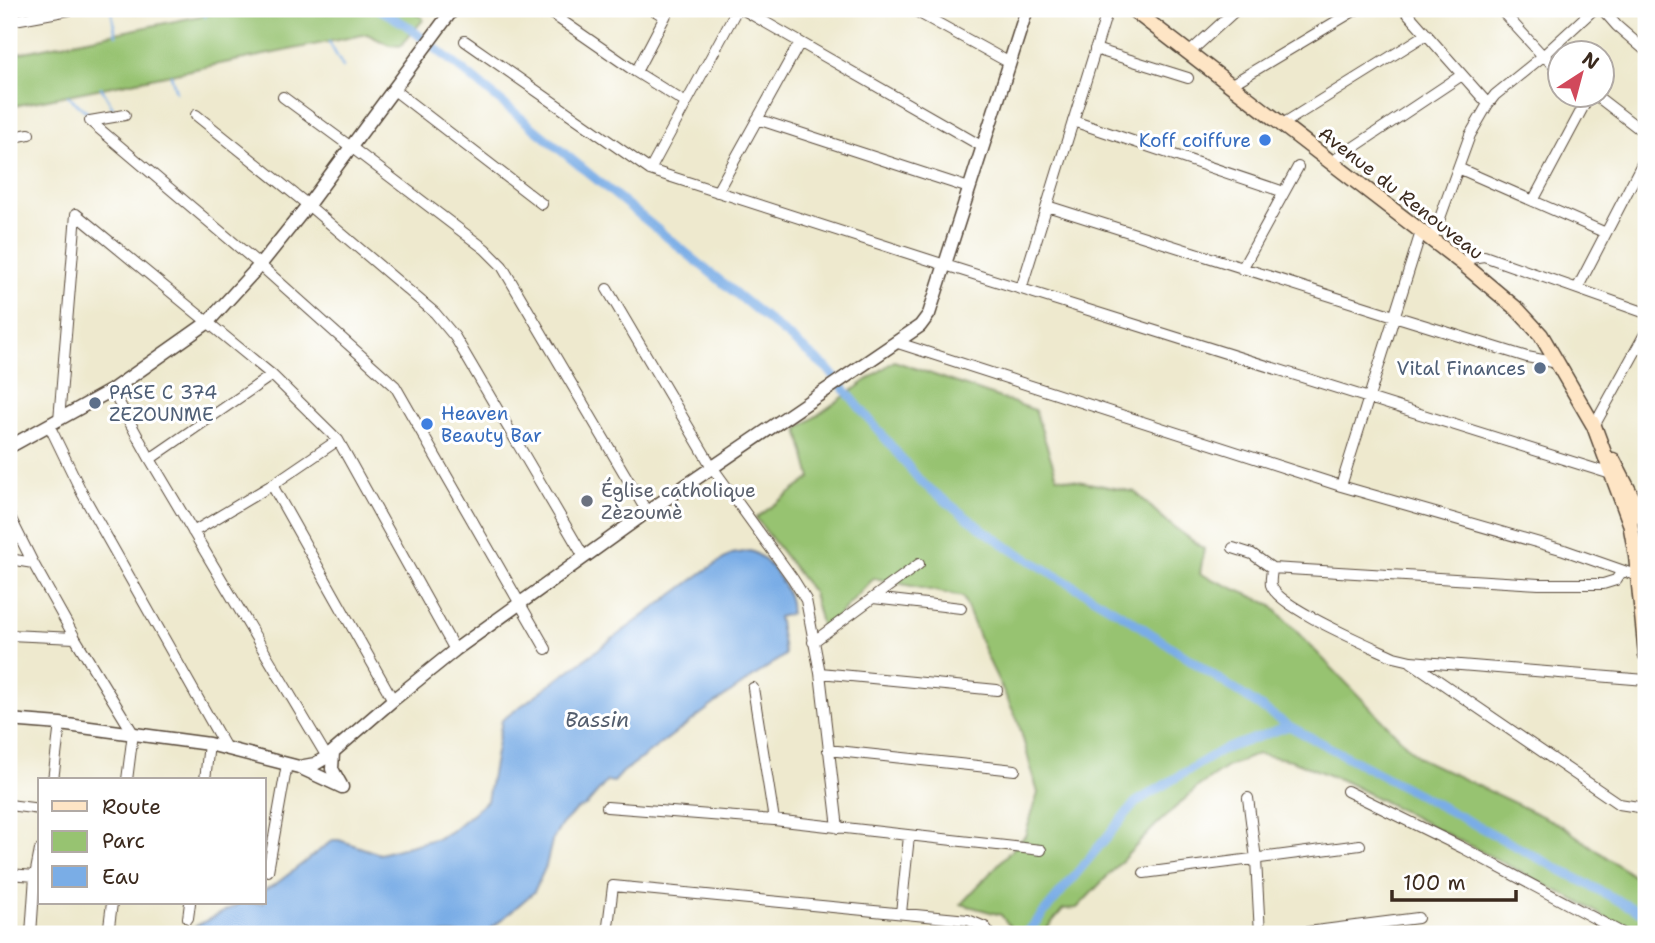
<svg xmlns="http://www.w3.org/2000/svg" width="1655" height="943" viewBox="0 0 1655 943" font-family="'Shantell Sans',sans-serif">
	<style>
		.green { fill: #97c371; stroke: #697648; stroke-width: 2 }
		.water { fill: #7aade6; stroke: #5a6c82; stroke-width: 2 }
		.lines { fill: none; stroke-linecap: round; stroke-linejoin: round }
		.stream { stroke: #7aade6; stroke-width: 2.5 }
		.canal { stroke: #7aade6; stroke-width: 9 }
		.minor-casing { stroke: #564738; stroke-width: 12 }
		.tertiary-casing { stroke: #564738; stroke-width: 15 }
		.secondary-casing { stroke: #564738; stroke-width: 17 }
		.minor { stroke: #fff; stroke-width: 10 }
		.tertiary { stroke: #fff; stroke-width: 12 }
		.secondary { stroke: #fee5c5; stroke-width: 14 }
		.shop-dot { fill: #3f7fe0; stroke: #fff; stroke-width: 2.5 }
		.service-dot { fill: #5c6f8a; stroke: #fff; stroke-width: 2.5 }
		.worship-dot { fill: #6b7280; stroke: #fff; stroke-width: 2.5 }
		.labels { text-anchor: middle; dominant-baseline: central; stroke-width: 6; stroke-linejoin: round; paint-order: stroke }
		.shop-label { font-size: 19px; fill: #366cbe; stroke: #fff; text-anchor: end }
		.street-label { font-size: 19px; fill: #3b2a1e; stroke: #fff }
		.service-label { font-size: 19px; fill: #4e5e75; stroke: #fff; text-anchor: end }
		.worship-label { font-size: 19px; fill: #5b616d; stroke: #fff; text-anchor: start }
		.water-label { font-size: 21px; font-style: italic; fill: #545e6e; stroke: #fff }
	</style>
	<rect width="100%" height="100%" fill="#fff"/>
	<filter id="ink" filterUnits="userSpaceOnUse"><feTurbulence type="fractalNoise" baseFrequency=".0143" numOctaves="2"/><feDisplacementMap in="SourceGraphic" scale="14" xChannelSelector="R" yChannelSelector="G"/><feConvolveMatrix kernelMatrix="1 2 1 2 8 2 1 2 1" color-interpolation-filters="sRGB"/></filter>
	<filter id="wash" filterUnits="userSpaceOnUse"><feTurbulence type="fractalNoise" baseFrequency=".00686" numOctaves="4" result="noise"/><feDisplacementMap in="SourceGraphic" scale="28" xChannelSelector="R" yChannelSelector="G"/><feGaussianBlur stdDeviation="1.57" result="paint"/><feColorMatrix in="noise" values="0 0 0 0 0 0 0 0 0 0 0 0 0 0 0 0 0 1.4 0 .05"/><feComposite in="paint" operator="in"/></filter>
	<g filter="url(#wash)">
		<rect width="100%" height="100%" fill="#eee9ce"/>
		<path class="green" d="M 234,9 L 410,9 L 423,18 L 423,20 L 401,46 L 389,45 L 367,34 L 9,107 L 9,55 Z
			M 894,361 L 1035,410 L 1057,477 L 1135,492 L 1167,522 L 1204,549 L 1200,574 L 1270,604 L 1419,758 L 1561,825 L 1646,885 L 1646,934 L 1632,934 L 1583,904 L 1346,782 L 1291,760 L 1258,754 L 1227,767 L 1199,786 L 1155,826 L 1077,908 L 1063,909 L 1042,934 L 1007,934 L 1011,928 L 1001,915 L 961,904 L 1025,836 L 1038,793 L 1018,721 L 987,657 L 963,597 L 874,578 L 833,621 L 822,628 L 813,593 L 756,518 L 811,478 L 798,429 Z"/>
		<path class="water" d="M 750,551 C 770,558 794,594 790,614 L 778,617 L 785,655 L 717,702 L 623,772 L 614,782 L 607,781 L 586,806 L 577,809 L 562,824 L 552,841 L 546,866 L 534,892 L 485,934 L 181,934 L 240,903 L 264,903 L 264,890 L 276,884 L 333,840 L 339,840 L 380,854 L 438,838 L 450,832 L 487,801 L 502,720 L 706,570 L 732,554 Z"/>
		<g class="lines">
			<path class="stream" d="M 111,9 L 116,35
				M 205,17 L 206,9
				M 13,33 L 17,55
				M 329,42 L 343,67
				M 171,75 L 176,92
				M 101,87 L 113,108
				M 68,96 L 88,113"/>
			<path class="canal" d="M 379,9 L 406,25 L 455,64 L 827,368 L 921,482 L 978,526 L 1008,547 L 1131,620 L 1289,726 L 1638,911 L 1646,912
				M 1026,934 L 1136,802 L 1222,750 L 1289,726"/>
		</g>
	</g>
	<g filter="url(#ink)">
		<g class="lines">
			<defs>
				<path id="minor" d="M 545,9 L 636,72 L 686,103
					M 652,9 L 665,17
					M 742,9 L 983,147
					M 912,9 L 1010,63
					M 1404,9 L 1488,104
					M 1500,9 L 1543,56 L 1560,69
					M 1602,9 L 1617,26 L 1646,51
					M 9,21 L 75,9
					M 465,41 L 650,170 L 945,265 L 1611,474
					M 1095,49 L 1188,78
					M 1190,52 L 1237,9
					M 636,72 L 669,9
					M 1232,84 L 1357,9
					M 394,90 L 542,204
					M 1594,94 L 1646,134
					M 283,97 L 351,147 L 485,249 L 502,266 L 647,512
					M 196,115 L 308,205 L 435,313 L 455,337 L 584,557
					M 757,119 L 969,188
					M 90,121 L 260,265 L 395,386 L 546,649
					M 90,121 L 125,115
					M 1073,121 L 1284,192
					M 1281,125 L 1427,34
					M 9,138 L 29,134
					M 1330,163 L 1462,75
					M 1458,168 L 1606,233
					M 650,170 L 737,9
					M 717,192 L 800,42
					M 1533,201 L 1590,94
					M 1047,206 L 1394,316 L 1527,357 L 1558,363
					M 76,214 L 272,375 L 338,440 L 455,650
					M 1432,240 L 1470,135 L 1488,104 L 1495,95 L 1543,56 L 1594,9
					M 1462,263 L 1471,258 L 1484,256 L 1646,313
					M 1242,269 L 1298,167
					M 1578,287 L 1646,156
					M 607,289 L 712,467 L 793,579 L 806,600 L 820,673 L 838,828
					M 1021,289 L 1108,9
					M 898,343 L 1341,486 L 1564,550 L 1638,576 L 1646,576
					M 112,390 L 150,459 L 327,757
					M 59,420 L 76,214
					M 49,425 L 82,493 L 226,748
					M 1594,426 L 1646,332
					M 150,459 L 272,375
					M 272,485 L 393,700
					M 1341,486 L 1421,232
					M 9,515 L 33,563 L 75,638 L 133,733 L 127,780
					M 193,532 L 272,485 L 338,440
					M 1233,548 L 1252,554 L 1272,568 L 1539,584 L 1603,584 L 1616,580 L 1622,571
					M 9,559 L 33,563
					M 1272,568 C 1272,572 1270,580 1271,585 C 1277,607 1371,646 1394,657 L 1411,661 L 1646,680
					M 873,598 L 961,608
					M 9,635 L 75,638
					M 813,642 L 919,564
					M 1411,662 L 1619,804 L 1645,808
					M 820,673 L 997,690
					M 753,688 L 774,820
					M 828,750 L 1015,770
					M 53,780 L 60,724
					M 205,780 L 209,744
					M 1347,791 L 1463,848 L 1624,934
					M 1248,798 L 1256,859 L 1260,934
					M 9,805 L 40,809
					M 607,807 L 774,820 L 1041,850
					M 268,871 L 287,764
					M 1144,873 L 1360,845
					M 9,874 L 35,876
					M 901,913 L 909,836
					M 188,918 L 190,903
					M 31,934 L 35,876 L 40,850
					M 108,934 L 112,903
					M 607,934 L 613,886 L 968,920 L 985,927 L 990,934
					M 1292,934 L 1418,918"/>
				<path id="tertiary" d="M 9,447 L 112,390 L 207,323 L 260,265 L 308,205 L 453,9
					M 9,720 L 60,724 L 209,744 L 299,767 L 315,764 L 327,757 L 393,700 L 455,650 L 647,512 L 920,326 L 929,314 L 1027,9
					M 333,753 L 332,769 L 342,787
					M 299,767 L 342,787"/>
				<path id="secondary" d="M 1132,9 L 1462,263 L 1518,310 L 1541,335 L 1594,426 L 1630,523 L 1636,556 L 1646,655
					M 1613,460 L 1646,524"/>
			</defs>
			<use href="#minor" class="minor-casing"/>
			<use href="#tertiary" class="tertiary-casing"/>
			<use href="#secondary" class="secondary-casing"/>
			<use href="#minor" class="minor"/>
			<use href="#tertiary" class="tertiary"/>
			<use href="#secondary" class="secondary"/>
		</g>
	</g>
	<g class="shop-dot">
		<circle cx="1265" cy="140" r="7"/>
		<circle cx="427" cy="424" r="7"/>
	</g>
	<g class="service-dot">
		<circle cx="1540" cy="368" r="7"/>
		<circle cx="95" cy="403" r="7"/>
	</g>
	<circle class="worship-dot" cx="587" cy="501" r="7"/>
	<g class="labels">
		<g class="shop-label">
			<text x="1251" y="140">Koff coiffure</text>
			<text x="441" y="413" text-anchor="start">Heaven<tspan x="441" dy="22">Beauty Bar</tspan></text>
		</g>
		<g class="street-label">
			<text transform="translate(1401 193) rotate(38)">Avenue du Renouveau</text>
		</g>
		<g class="service-label">
			<text x="1526" y="368">Vital Finances</text>
			<text x="109" y="392" text-anchor="start">PASE C 374<tspan x="109" dy="22">ZEZOUNME</tspan></text>
		</g>
		<g class="worship-label">
			<text x="601" y="490">Église catholique<tspan x="601" dy="22">Zèzoumè</tspan></text>
		</g>
		<g class="water-label">
			<text x="597" y="720">Bassin</text>
		</g>
	</g>
	<rect width="1655" height="943" fill="none" stroke="#fff" stroke-width="35"/>
	<rect x="38" y="778" width="228" height="126" fill="#ffffff" stroke="#b1aaa5" stroke-width="2"/>
	<rect x="52" y="801" width="35" height="10" fill="#fee5c5" stroke="#b1aaa5" stroke-width="2"/>
	<text x="102" y="814" font-size="21" fill="#3b2a1e">Route</text>
	<rect x="52" y="831" width="35" height="21" fill="#97c371" stroke="#b1aaa5" stroke-width="2"/>
	<text x="102" y="848" font-size="21" fill="#3b2a1e">Parc</text>
	<rect x="52" y="866" width="35" height="21" fill="#7aade6" stroke="#b1aaa5" stroke-width="2"/>
	<text x="102" y="884" font-size="21" fill="#3b2a1e">Eau</text>
	<g transform="translate(1581 74) rotate(36)"><circle r="33" fill="#ffffff" stroke="#b1aaa5" stroke-width="2"/>
	<path d="M0-5L12 26L0 18L-12 26Z" fill="#d1495b"/>
	<text y="-10" font-size="19" font-weight="bold" text-anchor="middle" fill="#3b2a1e">N</text>
	</g>
	<path d="M1392 890v10h124v-10" fill="none" stroke="#3b2a1e" stroke-width="3.5"/>
	<text x="1403" y="890" font-size="21" fill="#3b2a1e" stroke="#ffffff" stroke-width="5" paint-order="stroke">100 m</text>
</svg>
